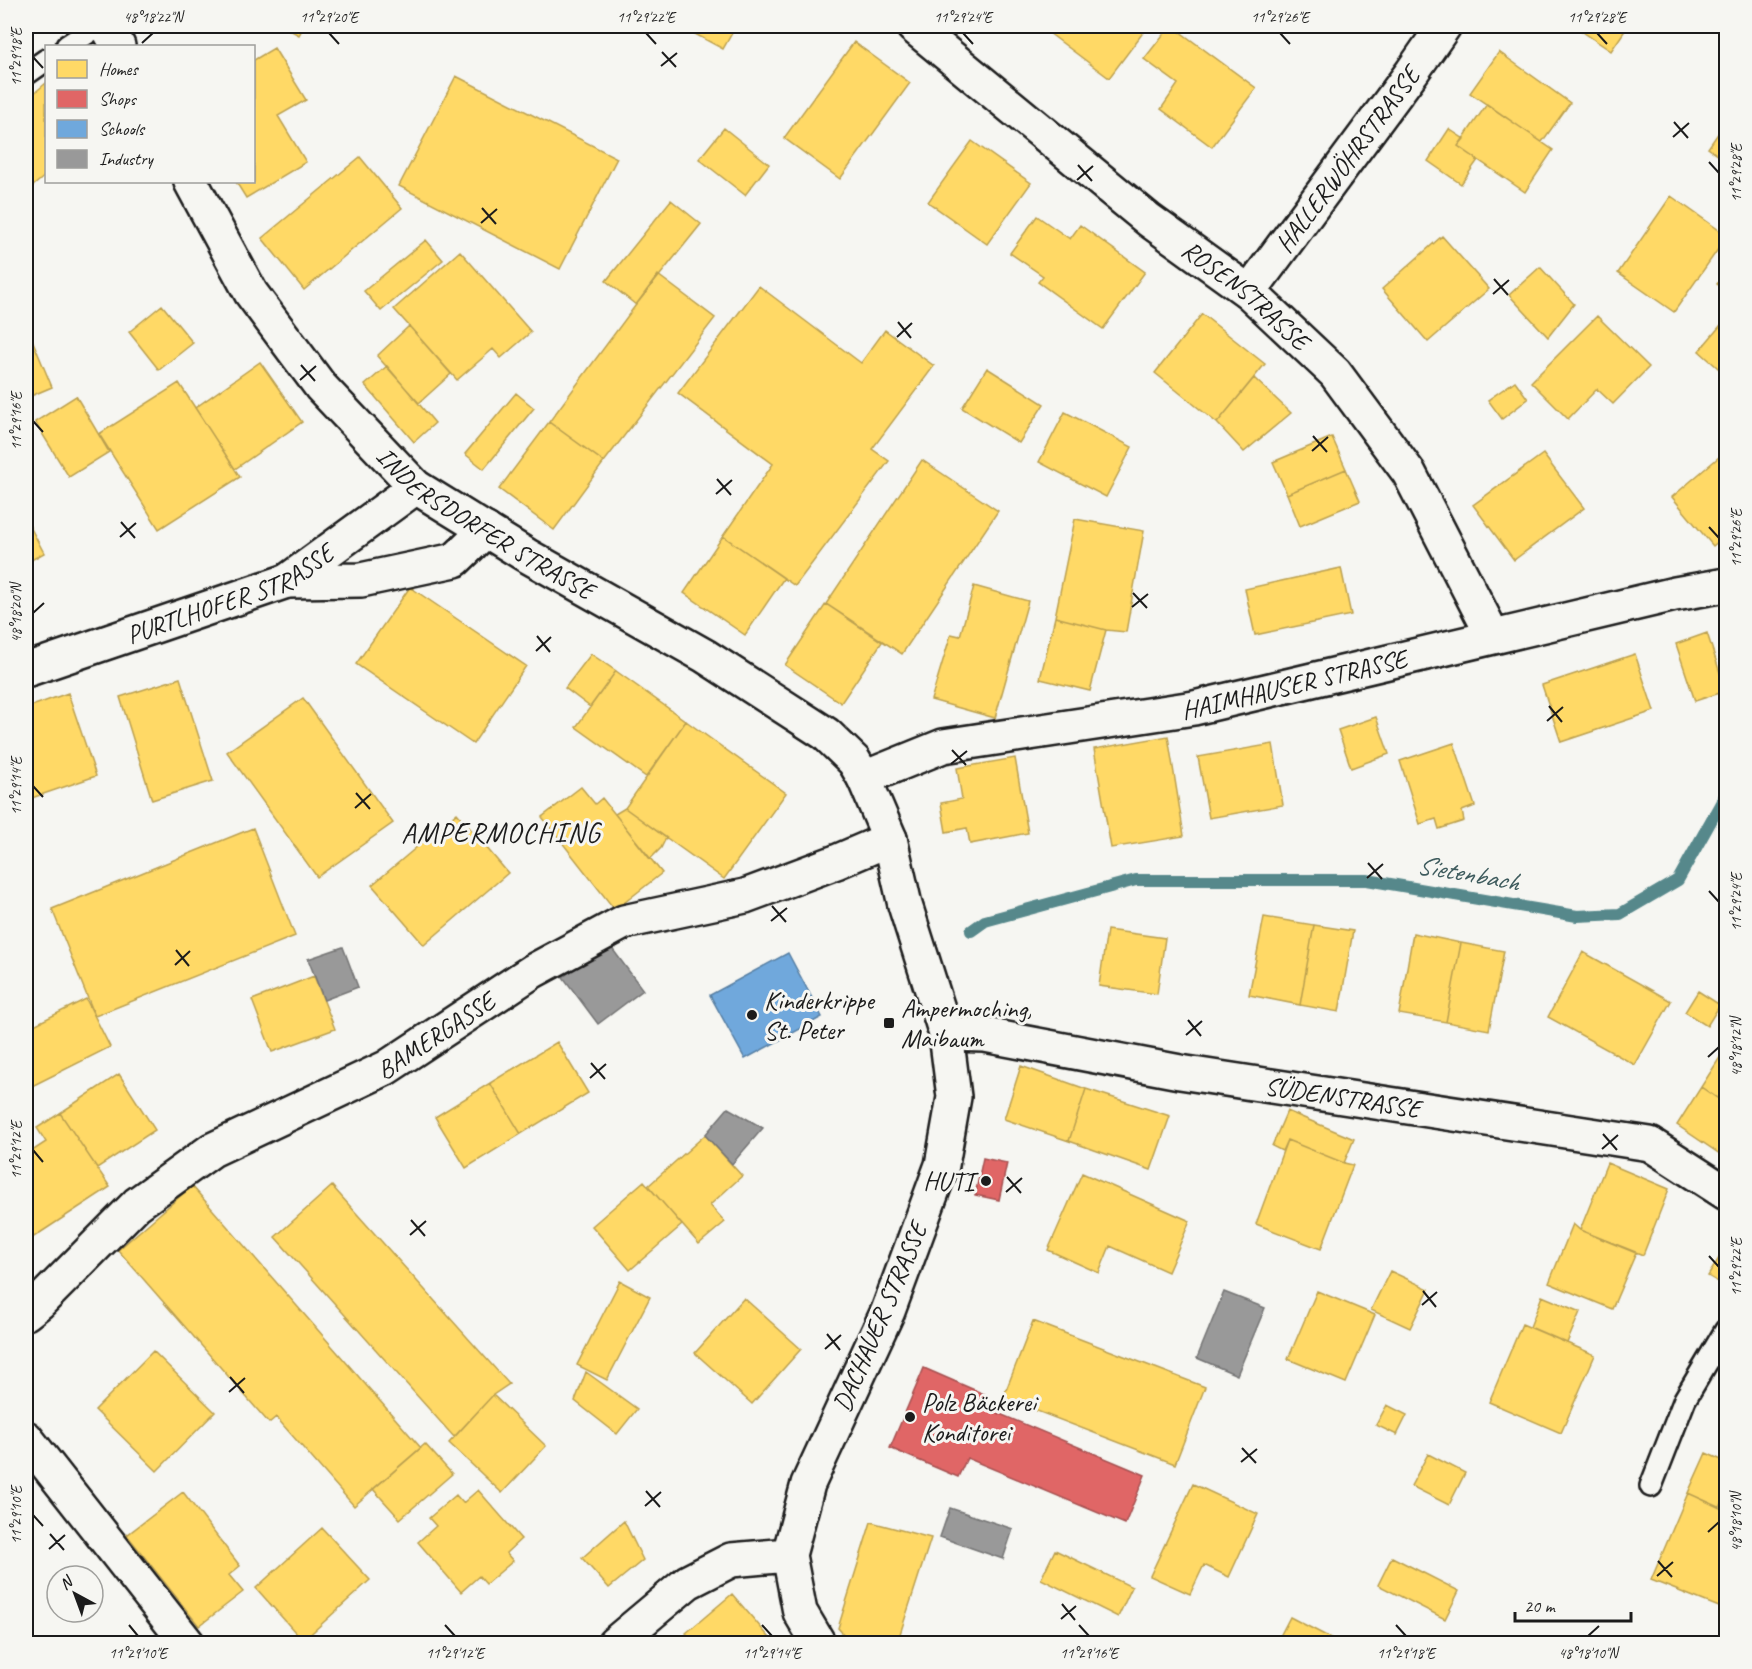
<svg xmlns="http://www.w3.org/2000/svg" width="1752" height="1669" viewBox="0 0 1752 1669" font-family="Caveat,sans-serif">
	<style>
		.homes { fill: #ffd966; stroke: #bba050; stroke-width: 1.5 }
		.shops { fill: #e06666; stroke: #a55050; stroke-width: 1.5 }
		.schools { fill: #6fa8dc; stroke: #567ea2; stroke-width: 1.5 }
		.industry { fill: #999; stroke: #747474; stroke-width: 1.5 }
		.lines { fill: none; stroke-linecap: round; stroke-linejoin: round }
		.stream { stroke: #57888b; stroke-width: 12 }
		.lane-casing { stroke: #1c1c1c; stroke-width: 26 }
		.street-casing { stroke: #1c1c1c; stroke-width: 38 }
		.secondary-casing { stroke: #1c1c1c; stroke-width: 38 }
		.lane { stroke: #f6f6f2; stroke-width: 21 }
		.street { stroke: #f6f6f2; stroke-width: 33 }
		.secondary { stroke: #f6f6f2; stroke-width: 33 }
		.ticks { fill: none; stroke: #1c1c1c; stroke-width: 2 }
		.poi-dot { fill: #1c1c1c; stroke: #f6f6f2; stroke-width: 2 }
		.labels { text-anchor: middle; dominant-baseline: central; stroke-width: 6; stroke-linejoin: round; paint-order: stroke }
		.street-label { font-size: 26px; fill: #1c1c1c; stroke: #f6f6f2 }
		.poi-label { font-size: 26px; fill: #1c1c1c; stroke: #f6f6f2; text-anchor: start }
		.water-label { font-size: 27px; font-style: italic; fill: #3e5b5d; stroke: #f6f6f2 }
		.quarter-label { font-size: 28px; letter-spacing: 1.5px; fill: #1c1c1c; stroke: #f6f6f2 }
		.neatline { fill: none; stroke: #1c1c1c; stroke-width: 2 }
		.ticks-label { font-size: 15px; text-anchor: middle; fill: #1c1c1c }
	</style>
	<rect width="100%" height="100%" fill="#f6f6f2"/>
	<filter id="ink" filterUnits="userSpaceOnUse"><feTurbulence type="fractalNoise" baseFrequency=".0167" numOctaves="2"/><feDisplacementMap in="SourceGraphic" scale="12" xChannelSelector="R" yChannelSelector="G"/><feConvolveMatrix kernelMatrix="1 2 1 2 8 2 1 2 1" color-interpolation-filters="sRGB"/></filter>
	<g filter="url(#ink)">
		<path class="homes" d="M 282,26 L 304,26 L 299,35 Z
			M 639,26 L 656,26 L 652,32 Z
			M 683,26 L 736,26 L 723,49 L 682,27 Z
			M 1055,26 L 1148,26 L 1109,78 L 1049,33 Z
			M 1170,26 L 1172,26 L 1256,88 L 1212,147 L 1161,109 L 1178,84 L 1144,59 Z
			M 1574,26 L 1628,26 L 1611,51 Z
			M 854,42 L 910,83 L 840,179 L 784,138 Z
			M 274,48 L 306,100 L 278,116 L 306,162 L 246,198 L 236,182 L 254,182 L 254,60 Z
			M 1499,52 L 1570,103 L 1542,142 L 1470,93 Z
			M 456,76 L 617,158 L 560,269 L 399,186 Z
			M 46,83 L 46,175 L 26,192 L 26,100 Z
			M 1487,104 L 1553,150 L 1525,192 L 1458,146 Z
			M 1726,122 L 1726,161 L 1708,148 Z
			M 724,128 L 769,164 L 745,195 L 699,159 Z
			M 1449,129 L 1464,139 L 1458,146 L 1478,160 L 1461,184 L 1428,161 Z
			M 972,141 L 1031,183 L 987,244 L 928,202 Z
			M 360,157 L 402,208 L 304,290 L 262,238 Z
			M 1671,196 L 1726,235 L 1726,238 L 1674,312 L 1618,273 Z
			M 671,200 L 701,224 L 636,305 L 606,281 Z
			M 1037,216 L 1070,239 L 1080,225 L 1145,272 L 1103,329 L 1038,282 L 1043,276 L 1010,253 Z
			M 1442,236 L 1489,289 L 1428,342 L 1382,289 Z
			M 426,240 L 443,260 L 381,311 L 364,291 Z
			M 460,251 L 531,332 L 501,358 L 493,349 L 457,380 L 394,309 Z
			M 1540,267 L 1574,304 L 1548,337 L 1509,295 Z
			M 1726,273 L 1726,292 L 1717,284 Z
			M 658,275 L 715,318 L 604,462 L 549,422 Z
			M 759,286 L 861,363 L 885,330 L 934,366 L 872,449 L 889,461 L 795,586 L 723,536 L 773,464 L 678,393 Z
			M 162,305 L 193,343 L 159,370 L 129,332 Z
			M 1202,314 L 1265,364 L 1217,423 L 1155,373 Z
			M 1597,316 L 1649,367 L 1613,404 L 1597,389 L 1568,419 L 1531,382 Z
			M 1726,319 L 1726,375 L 1699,351 Z
			M 26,325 L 52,387 L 26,398 Z
			M 409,326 L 451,374 L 419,403 L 377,356 Z
			M 260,362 L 302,422 L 235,469 L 195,408 Z
			M 387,366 L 435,423 L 414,442 L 365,385 Z
			M 987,368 L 1044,404 L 1019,443 L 962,408 Z
			M 1254,378 L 1291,413 L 1244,452 L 1217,423 Z
			M 1515,381 L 1528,399 L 1502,419 L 1488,400 Z
			M 179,383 L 240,477 L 159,529 L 99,434 Z
			M 516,393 L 534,408 L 484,469 L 465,454 Z
			M 76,396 L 109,452 L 69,477 L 35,422 Z
			M 1065,412 L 1132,447 L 1106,497 L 1039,462 Z
			M 549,422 L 604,462 L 554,530 L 499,489 Z
			M 1332,437 L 1346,469 L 1287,494 L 1273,462 Z
			M 1726,451 L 1726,535 L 1713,546 L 1672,497 Z
			M 1543,454 L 1584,508 L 1514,560 L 1473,505 Z
			M 922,460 L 998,511 L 902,654 L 826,604 Z
			M 1346,469 L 1360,501 L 1300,526 L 1287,494 Z
			M 26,519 L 44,553 L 26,563 Z
			M 1075,519 L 1144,531 L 1126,632 L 1106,630 L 1055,617 Z
			M 723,536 L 784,578 L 745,635 L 684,593 Z
			M 1341,568 L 1351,615 L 1255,635 L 1245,589 Z
			M 974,586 L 1028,601 L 995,718 L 931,700 L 951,634 L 960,636 Z
			M 410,587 L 526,666 L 473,744 L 356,664 Z
			M 826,604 L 882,642 L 841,703 L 785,665 Z
			M 1055,617 L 1106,630 L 1090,691 L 1040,679 Z
			M 1707,633 L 1726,691 L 1695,701 L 1676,644 Z
			M 591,654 L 616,671 L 590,707 L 565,688 Z
			M 1635,654 L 1654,711 L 1561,742 L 1542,685 Z
			M 616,671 L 686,721 L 646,777 L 576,727 Z
			M 180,678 L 213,781 L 152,800 L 120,697 Z
			M 68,693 L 96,776 L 26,800 L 26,708 Z
			M 303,698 L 393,823 L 317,877 L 227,752 Z
			M 1376,717 L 1389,754 L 1351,768 L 1338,730 Z
			M 686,721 L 786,793 L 724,879 L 625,808 Z
			M 1168,736 L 1184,836 L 1111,848 L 1094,749 Z
			M 1454,743 L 1475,806 L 1462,811 L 1464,821 L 1439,829 L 1436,819 L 1420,824 L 1400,761 Z
			M 1273,744 L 1283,805 L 1209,818 L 1198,757 Z
			M 1015,758 L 1028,833 L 970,844 L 967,828 L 946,832 L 941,803 L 962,799 L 957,768 Z
			M 581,787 L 595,804 L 602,798 L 662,873 L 615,910 L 542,817 Z
			M 625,808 L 666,838 L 661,848 L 650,859 L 615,814 Z
			M 457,813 L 508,873 L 424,945 L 372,885 Z
			M 253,828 L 295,936 L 95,1016 L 52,909 Z
			M 1264,917 L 1314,925 L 1300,1005 L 1249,995 Z
			M 1314,925 L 1353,931 L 1339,1012 L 1300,1005 Z
			M 1107,930 L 1165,938 L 1157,994 L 1099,986 Z
			M 1413,933 L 1461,943 L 1446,1022 L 1399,1014 Z
			M 1461,943 L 1504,951 L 1489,1030 L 1446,1022 Z
			M 1583,952 L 1671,1001 L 1635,1065 L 1548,1017 Z
			M 314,976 L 335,1029 L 272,1052 L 252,1000 Z
			M 1698,991 L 1720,1005 L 1707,1026 L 1685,1012 Z
			M 86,999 L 110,1047 L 26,1089 L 26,1029 Z
			M 557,1042 L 588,1093 L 521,1134 L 490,1083 Z
			M 1726,1048 L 1726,1104 L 1701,1087 Z
			M 1021,1066 L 1086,1089 L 1069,1141 L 1004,1119 Z
			M 119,1074 L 155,1130 L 97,1168 L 60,1113 Z
			M 490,1083 L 521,1134 L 466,1168 L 435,1117 Z
			M 1701,1087 L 1726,1104 L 1726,1158 L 1677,1125 Z
			M 1086,1089 L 1170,1116 L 1151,1170 L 1069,1141 Z
			M 1287,1111 L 1354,1139 L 1344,1163 L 1287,1140 L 1282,1151 L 1272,1146 Z
			M 60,1113 L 110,1187 L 26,1242 L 26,1155 L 46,1142 L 37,1128 Z
			M 705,1135 L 742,1176 L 710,1205 L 725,1222 L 699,1244 L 648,1186 Z
			M 1287,1140 L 1344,1163 L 1353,1165 L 1321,1249 L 1256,1224 Z
			M 1607,1163 L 1669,1189 L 1643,1255 L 1580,1230 Z
			M 1082,1173 L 1190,1221 L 1168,1272 L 1110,1246 L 1099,1273 L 1048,1250 Z
			M 644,1181 L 682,1225 L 630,1270 L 592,1226 Z
			M 192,1186 L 421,1448 L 354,1506 L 276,1417 L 269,1423 L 118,1250 Z
			M 332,1186 L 509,1384 L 493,1395 L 454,1437 L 275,1237 Z
			M 1573,1224 L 1580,1230 L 1636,1253 L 1612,1309 L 1549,1283 Z
			M 1726,1247 L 1726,1284 L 1725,1286 L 1708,1276 Z
			M 1390,1271 L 1429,1289 L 1410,1328 L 1371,1310 Z
			M 620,1281 L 650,1297 L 607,1380 L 577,1365 Z
			M 1317,1291 L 1375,1315 L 1346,1383 L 1288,1359 Z
			M 1542,1296 L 1580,1312 L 1567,1343 L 1530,1327 Z
			M 744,1298 L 801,1349 L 752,1404 L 695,1353 Z
			M 1033,1321 L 1205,1387 L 1175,1464 L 1003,1398 Z
			M 1522,1324 L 1595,1355 L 1561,1433 L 1489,1402 Z
			M 153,1351 L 215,1412 L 157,1471 L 95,1410 Z
			M 586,1372 L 637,1409 L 617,1434 L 575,1401 Z
			M 493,1395 L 546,1446 L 502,1493 L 449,1443 Z
			M 1387,1405 L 1407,1415 L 1397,1435 L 1376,1425 Z
			M 425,1444 L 452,1474 L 400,1519 L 373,1489 Z
			M 1706,1453 L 1726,1462 L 1726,1493 L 1720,1508 L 1688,1493 Z
			M 1428,1454 L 1465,1473 L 1449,1505 L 1411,1486 Z
			M 1193,1484 L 1258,1514 L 1229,1577 L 1204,1565 L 1190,1594 L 1150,1576 Z
			M 478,1490 L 521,1539 L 506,1553 L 513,1561 L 486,1584 L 479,1576 L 461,1592 L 418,1542 L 436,1526 L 429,1518 L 456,1495 L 463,1503 Z
			M 183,1492 L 240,1566 L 229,1575 L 243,1592 L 199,1626 L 127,1535 Z
			M 1688,1493 L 1726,1510 L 1726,1589 L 1719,1607 L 1651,1580 Z
			M 624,1521 L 643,1560 L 609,1588 L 582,1558 Z
			M 871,1522 L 931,1538 L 900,1634 L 909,1644 L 852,1644 L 838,1628 Z
			M 322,1528 L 370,1580 L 303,1641 L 256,1588 Z
			M 1055,1550 L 1132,1587 L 1118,1617 L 1041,1579 Z
			M 1392,1557 L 1459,1591 L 1445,1619 L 1378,1585 Z
			M 732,1594 L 775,1644 L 695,1644 L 686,1633 Z
			M 1290,1617 L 1342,1644 L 1276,1644 Z"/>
		<path class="shops" d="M 983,1158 L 1007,1163 L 999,1200 L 975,1195 Z
			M 924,1368 L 986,1395 L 981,1406 L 1145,1475 L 1125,1524 L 967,1458 L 958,1477 L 890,1448 Z"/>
		<path class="schools" d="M 788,953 L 822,1017 L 745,1059 L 710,995 Z"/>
		<path class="industry" d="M 608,943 L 643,990 L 598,1024 L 563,977 Z
			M 343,947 L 358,987 L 324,1000 L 308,959 Z
			M 728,1108 L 763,1128 L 732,1164 L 705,1135 Z
			M 1224,1292 L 1265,1308 L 1237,1375 L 1197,1358 Z
			M 950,1508 L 1013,1529 L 1003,1559 L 940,1537 Z"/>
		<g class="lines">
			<path class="stream" d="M 971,931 L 985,921 L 1136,880 L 1367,880 L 1577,916 L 1620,914 L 1678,880 L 1726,794"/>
			<defs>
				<path id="lane" d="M 67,46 L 98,26
					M 26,74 L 46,60
					M 1651,1486 L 1685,1399 L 1726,1330"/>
				<g id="street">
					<path id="s1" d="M 913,26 L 1149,220 L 1249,292 L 1335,373 L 1409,473 L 1493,636"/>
					<path id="s2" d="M 1249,292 L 1412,72 L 1444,26"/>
					<path d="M 287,581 L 361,580 L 455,560 L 486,530"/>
					<path id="s3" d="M 26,670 L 287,581 L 416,487"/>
					<path id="s4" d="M 946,1034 L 985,1035 L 1180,1072 L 1650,1144 L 1726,1193"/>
					<path id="s5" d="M 26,1313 L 40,1302 L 137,1204 L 212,1150 L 386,1068 L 533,971 L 624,922 L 745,896 L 836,862 L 890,839"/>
					<path d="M 26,1438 L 188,1644"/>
					<path d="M 614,1644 L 688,1582 L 731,1560 L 789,1555"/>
				</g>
				<g id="secondary">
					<path d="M 107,26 L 118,46"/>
					<path id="s6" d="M 191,182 L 251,293 L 321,387 L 416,487 L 526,555 L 705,656 L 826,734 L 854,761 L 864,778 L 890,839 L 905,905 L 946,1034 L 954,1097 L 942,1165 L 888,1311 L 808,1484 L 789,1555 L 800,1612 L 819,1644"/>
					<path id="s7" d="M 864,778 L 943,746 L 1194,708 L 1675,594 L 1726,585"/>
				</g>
			</defs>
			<use href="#lane" class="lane-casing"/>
			<use href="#street" class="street-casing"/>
			<use href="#secondary" class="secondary-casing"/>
			<use href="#lane" class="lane"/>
			<use href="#street" class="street"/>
			<use href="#secondary" class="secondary"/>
		</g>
	</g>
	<path class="ticks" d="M 329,33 L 339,44M 646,33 L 656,44M 963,33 L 973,44M 1280,33 L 1290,44M 1597,33 L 1607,44M 142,43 L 153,33M 662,52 L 676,67M 33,57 L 43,68M 661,66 L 677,53M 1674,122 L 1688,138M 1673,137 L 1689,123M 1709,162 L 1719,173M 1078,165 L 1092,181M 1077,180 L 1093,166M 482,208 L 496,224M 481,223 L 497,209M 1494,279 L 1508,295M 1493,294 L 1509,280M 898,322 L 911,338M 897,337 L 912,323M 301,365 L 315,381M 300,380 L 316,366M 33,421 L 43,432M 1313,436 L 1327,452M 1312,451 L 1328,437M 717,479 L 731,495M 716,494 L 732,480M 121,522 L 135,538M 1709,527 L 1719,538M 120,537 L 136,523M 1133,593 L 1147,608M 1132,607 L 1148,594M 33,613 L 44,603M 537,636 L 550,652M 536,651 L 551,637M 1549,706 L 1562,722M 1547,721 L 1563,707M 952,750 L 966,765M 951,764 L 967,751M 33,786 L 43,797M 356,793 L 370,809M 355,808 L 371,794M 1368,863 L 1382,879M 1367,878 L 1383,864M 1709,891 L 1719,902M 772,906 L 786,922M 771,921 L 787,908M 176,950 L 189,966M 175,965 L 190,951M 1188,1020 L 1201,1036M 1186,1035 L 1202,1021M 1708,1057 L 1719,1047M 591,1063 L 605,1079M 590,1078 L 606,1064M 1603,1134 L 1617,1150M 1602,1149 L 1618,1135M 33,1150 L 43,1162M 1007,1177 L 1021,1193M 1006,1192 L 1022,1178M 411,1220 L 425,1236M 410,1235 L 426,1221M 1709,1256 L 1719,1267M 1423,1291 L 1436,1307M 1422,1305 L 1437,1292M 827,1334 L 840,1350M 825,1349 L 841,1335M 230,1377 L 244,1393M 229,1392 L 245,1378M 1242,1448 L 1256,1463M 1241,1462 L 1257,1449M 646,1491 L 660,1507M 645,1506 L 661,1492M 33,1515 L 43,1526M 1708,1532 L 1719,1522M 50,1534 L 64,1550M 49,1549 L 65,1535M 1658,1561 L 1672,1577M 1657,1576 L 1673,1562M 1062,1604 L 1075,1620M 1061,1619 L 1076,1606M 129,1625 L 138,1636M 445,1625 L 455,1636M 762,1625 L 772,1636M 1079,1625 L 1089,1636M 1396,1625 L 1406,1636M 1588,1636 L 1599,1626"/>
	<g class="poi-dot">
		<circle cx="752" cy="1015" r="6"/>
		<rect x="883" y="1017" width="12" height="12" rx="3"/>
		<circle cx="986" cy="1181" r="6"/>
		<circle cx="910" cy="1417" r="6"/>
	</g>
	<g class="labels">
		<g class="street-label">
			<text stroke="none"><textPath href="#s2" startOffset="165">HALLERWÖHRSTRASSE</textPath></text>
			<text stroke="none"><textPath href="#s1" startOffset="428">ROSENSTRASSE</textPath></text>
			<text stroke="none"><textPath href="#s6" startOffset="459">INDERSDORFER STRASSE</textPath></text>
			<text stroke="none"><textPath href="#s3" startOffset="218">PURTLHOFER STRASSE</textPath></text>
			<text stroke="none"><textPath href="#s7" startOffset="442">HAIMHAUSER STRASSE</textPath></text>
			<text stroke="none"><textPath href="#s5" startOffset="500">BAMERGASSE</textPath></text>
			<text stroke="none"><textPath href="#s4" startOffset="402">SÜDENSTRASSE</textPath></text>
			<text transform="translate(880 1317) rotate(-67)">DACHAUER STRASSE</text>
		</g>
		<g class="poi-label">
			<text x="764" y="1000">Kinderkrippe<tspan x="764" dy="30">St. Peter</tspan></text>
			<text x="901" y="1008">Ampermoching,<tspan x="901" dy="30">Maibaum</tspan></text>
			<text x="974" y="1181" text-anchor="end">HUTI</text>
			<text x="922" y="1402">Polz Bäckerei<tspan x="922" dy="30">Konditorei</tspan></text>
		</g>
		<g class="water-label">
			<text transform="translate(1468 873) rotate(10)">Sietenbach</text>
		</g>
		<g class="quarter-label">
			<text x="501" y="832">AMPERMOCHING</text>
		</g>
	</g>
	<rect width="1752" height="1669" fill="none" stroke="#f6f6f2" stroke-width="66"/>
	<rect x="45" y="45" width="210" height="138" fill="#f6f6f2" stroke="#9f9f9c" stroke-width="1.5"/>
	<rect x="57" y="60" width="30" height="18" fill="#ffd966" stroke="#9f9f9c" stroke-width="1.5"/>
	<text x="99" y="75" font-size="18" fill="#1c1c1c">Homes</text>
	<rect x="57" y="90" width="30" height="18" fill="#e06666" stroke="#9f9f9c" stroke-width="1.5"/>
	<text x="99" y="105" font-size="18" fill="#1c1c1c">Shops</text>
	<rect x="57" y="120" width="30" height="18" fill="#6fa8dc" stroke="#9f9f9c" stroke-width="1.5"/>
	<text x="99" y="135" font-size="18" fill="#1c1c1c">Schools</text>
	<rect x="57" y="150" width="30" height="18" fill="#999999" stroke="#9f9f9c" stroke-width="1.5"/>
	<text x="99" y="165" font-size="18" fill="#1c1c1c">Industry</text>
	<g transform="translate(75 1594) rotate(319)"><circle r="28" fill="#f6f6f2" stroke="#9f9f9c" stroke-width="1.5"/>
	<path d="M0-4.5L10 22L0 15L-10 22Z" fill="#1c1c1c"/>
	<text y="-9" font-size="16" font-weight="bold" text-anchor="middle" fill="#1c1c1c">N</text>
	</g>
	<path d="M1515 1612v9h116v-9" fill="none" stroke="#1c1c1c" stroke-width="3"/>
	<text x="1524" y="1612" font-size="18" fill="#1c1c1c" stroke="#f6f6f2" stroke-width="4.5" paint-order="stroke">20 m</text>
	<rect x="33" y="33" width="1686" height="1603" class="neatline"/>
	<g class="ticks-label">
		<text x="153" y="22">48°18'22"N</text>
		<text x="329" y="22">11°29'20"E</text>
		<text x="646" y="22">11°29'22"E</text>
		<text x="963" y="22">11°29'24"E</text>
		<text x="1280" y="22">11°29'26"E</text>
		<text x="1597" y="22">11°29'28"E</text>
		<text transform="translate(16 57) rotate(-90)" y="5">11°29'18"E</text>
		<text transform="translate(1736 173) rotate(-90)" y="5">11°29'28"E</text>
		<text transform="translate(16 421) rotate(-90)" y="5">11°29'16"E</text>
		<text transform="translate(1736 538) rotate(-90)" y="5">11°29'26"E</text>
		<text transform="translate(16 613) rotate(-90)" y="5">48°18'20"N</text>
		<text transform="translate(16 786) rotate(-90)" y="5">11°29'14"E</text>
		<text transform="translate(1736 902) rotate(-90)" y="5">11°29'24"E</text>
		<text transform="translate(1736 1047) rotate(-90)" y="5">48°18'12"N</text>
		<text transform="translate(16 1150) rotate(-90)" y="5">11°29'12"E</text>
		<text transform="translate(1736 1267) rotate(-90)" y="5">11°29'22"E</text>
		<text transform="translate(16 1515) rotate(-90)" y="5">11°29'10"E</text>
		<text transform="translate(1736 1522) rotate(-90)" y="5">48°18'10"N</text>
		<text x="138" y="1658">11°29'10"E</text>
		<text x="455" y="1658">11°29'12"E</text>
		<text x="772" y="1658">11°29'14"E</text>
		<text x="1089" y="1658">11°29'16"E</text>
		<text x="1406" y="1658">11°29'18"E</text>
		<text x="1588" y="1658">48°18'10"N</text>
	</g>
</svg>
